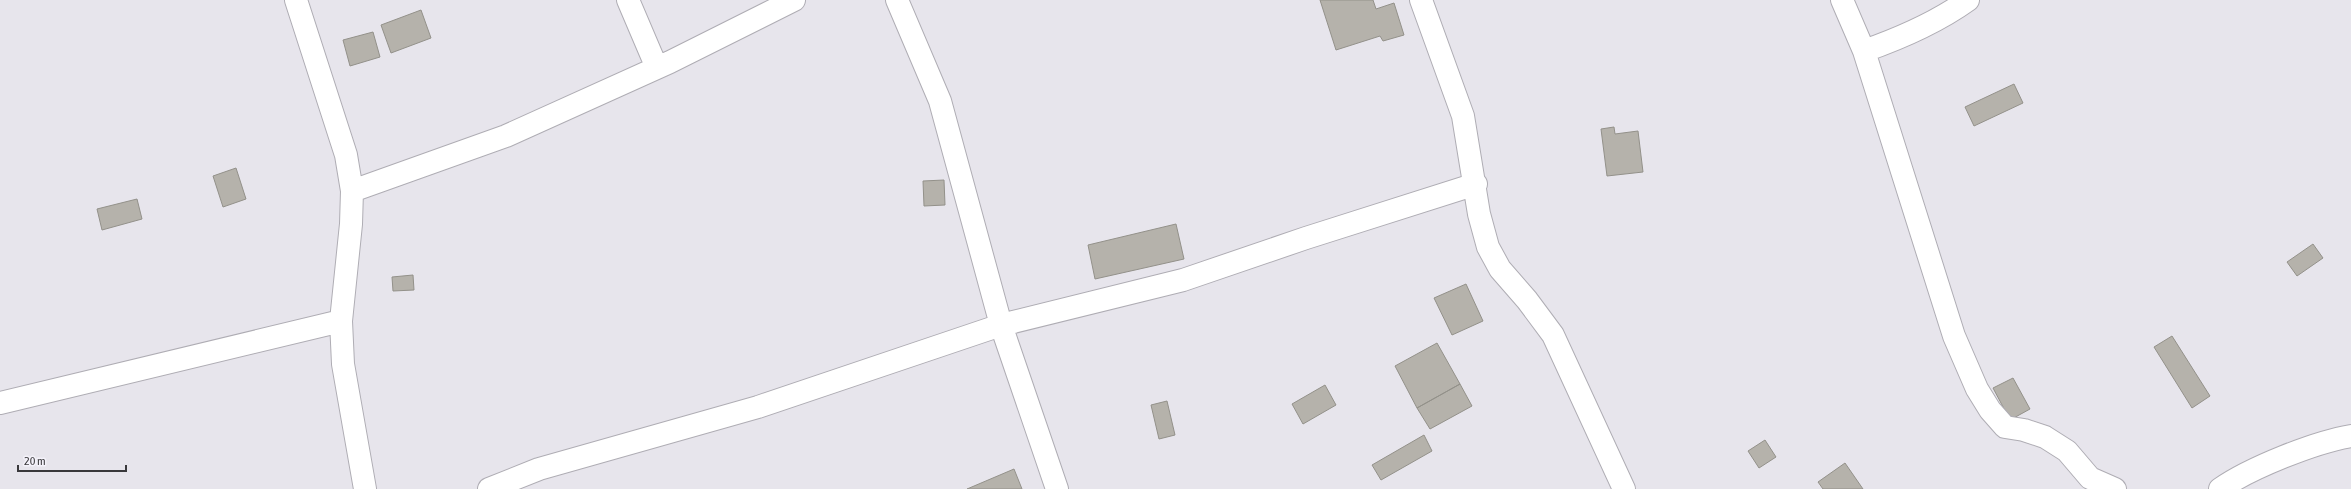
<svg xmlns="http://www.w3.org/2000/svg" width="2351" height="489" viewBox="0 0 2351 489" font-family="'Asap Condensed',sans-serif">
	<style>
		.building { fill: #b5b2ab; stroke: #93918a }
		.lines { fill: none; stroke-linecap: round; stroke-linejoin: round }
		.street-casing { stroke: #afadb4; stroke-width: 24 }
		.street { stroke: #fff; stroke-width: 22 }
	</style>
	<rect width="100%" height="100%" fill="#e7e5ec"/>
	<path class="building" d="M 1320,0 L 1373,0 L 1376,9 L 1394,3 L 1404,35 L 1383,41 L 1380,36 L 1336,50 Z
		M 421,10 L 431,38 L 391,53 L 381,25 Z
		M 373,32 L 380,57 L 350,66 L 343,40 Z
		M 2014,84 L 2023,103 L 1974,126 L 1965,107 Z
		M 1614,127 L 1615,134 L 1638,131 L 1643,172 L 1607,176 L 1601,129 Z
		M 236,168 L 246,199 L 223,207 L 213,176 Z
		M 944,180 L 945,205 L 924,206 L 923,181 Z
		M 137,199 L 142,219 L 102,230 L 97,209 Z
		M 1176,224 L 1184,259 L 1095,279 L 1088,245 Z
		M 2313,244 L 2323,258 L 2297,276 L 2287,262 Z
		M 413,275 L 414,290 L 393,291 L 392,277 Z
		M 1466,284 L 1483,321 L 1452,335 L 1434,298 Z
		M 2172,336 L 2210,396 L 2192,408 L 2154,347 Z
		M 1437,343 L 1460,384 L 1417,408 L 1395,366 Z
		M 2013,378 L 2030,409 L 2010,420 L 1993,388 Z
		M 1460,384 L 1472,406 L 1430,429 L 1417,408 Z
		M 1325,385 L 1336,405 L 1303,424 L 1292,404 Z
		M 1167,401 L 1175,435 L 1159,439 L 1151,405 Z
		M 1424,435 L 1432,451 L 1381,480 L 1372,465 Z
		M 1765,440 L 1776,457 L 1759,468 L 1748,451 Z
		M 1845,463 L 1863,489 L 1823,489 L 1818,482 Z
		M 1014,469 L 1022,489 L 967,489 Z"/>
	<g class="lines">
		<defs>
			<path id="street" d="M 296,0 L 346,155 L 352,191 L 351,224 L 341,321 L 343,364 L 365,489
				M 628,0 L 657,68
				M 897,0 L 940,101 L 1001,325 L 1057,489
				M 1421,0 L 1463,116 L 1479,214 L 1488,247 L 1500,269 L 1527,300 L 1553,335 L 1624,489
				M 1842,0 L 1864,51 L 1954,336 L 1977,389 L 1990,410 L 2005,427 L 2024,430 L 2045,437 L 2067,451 L 2090,478 L 2115,489
				M 1864,51 C 1901,38 1936,23 1968,0
				M 352,191 L 506,136 L 670,62 L 794,0
				M 0,403 L 341,321
				M 489,489 L 539,469 L 758,407 L 1001,325 L 1183,280 L 1306,238 L 1476,184
				M 2220,489 C 2250,468 2315,442 2351,436"/>
		</defs>
		<use href="#street" class="street-casing"/>
		<use href="#street" class="street"/>
	</g>
	<path d="M18 465v6h108v-6" fill="none" stroke="#39383b" stroke-width="2"/>
	<text x="24" y="465" font-size="12" fill="#39383b" stroke="#f4f2fa" stroke-width="3" paint-order="stroke">20 m</text>
</svg>
